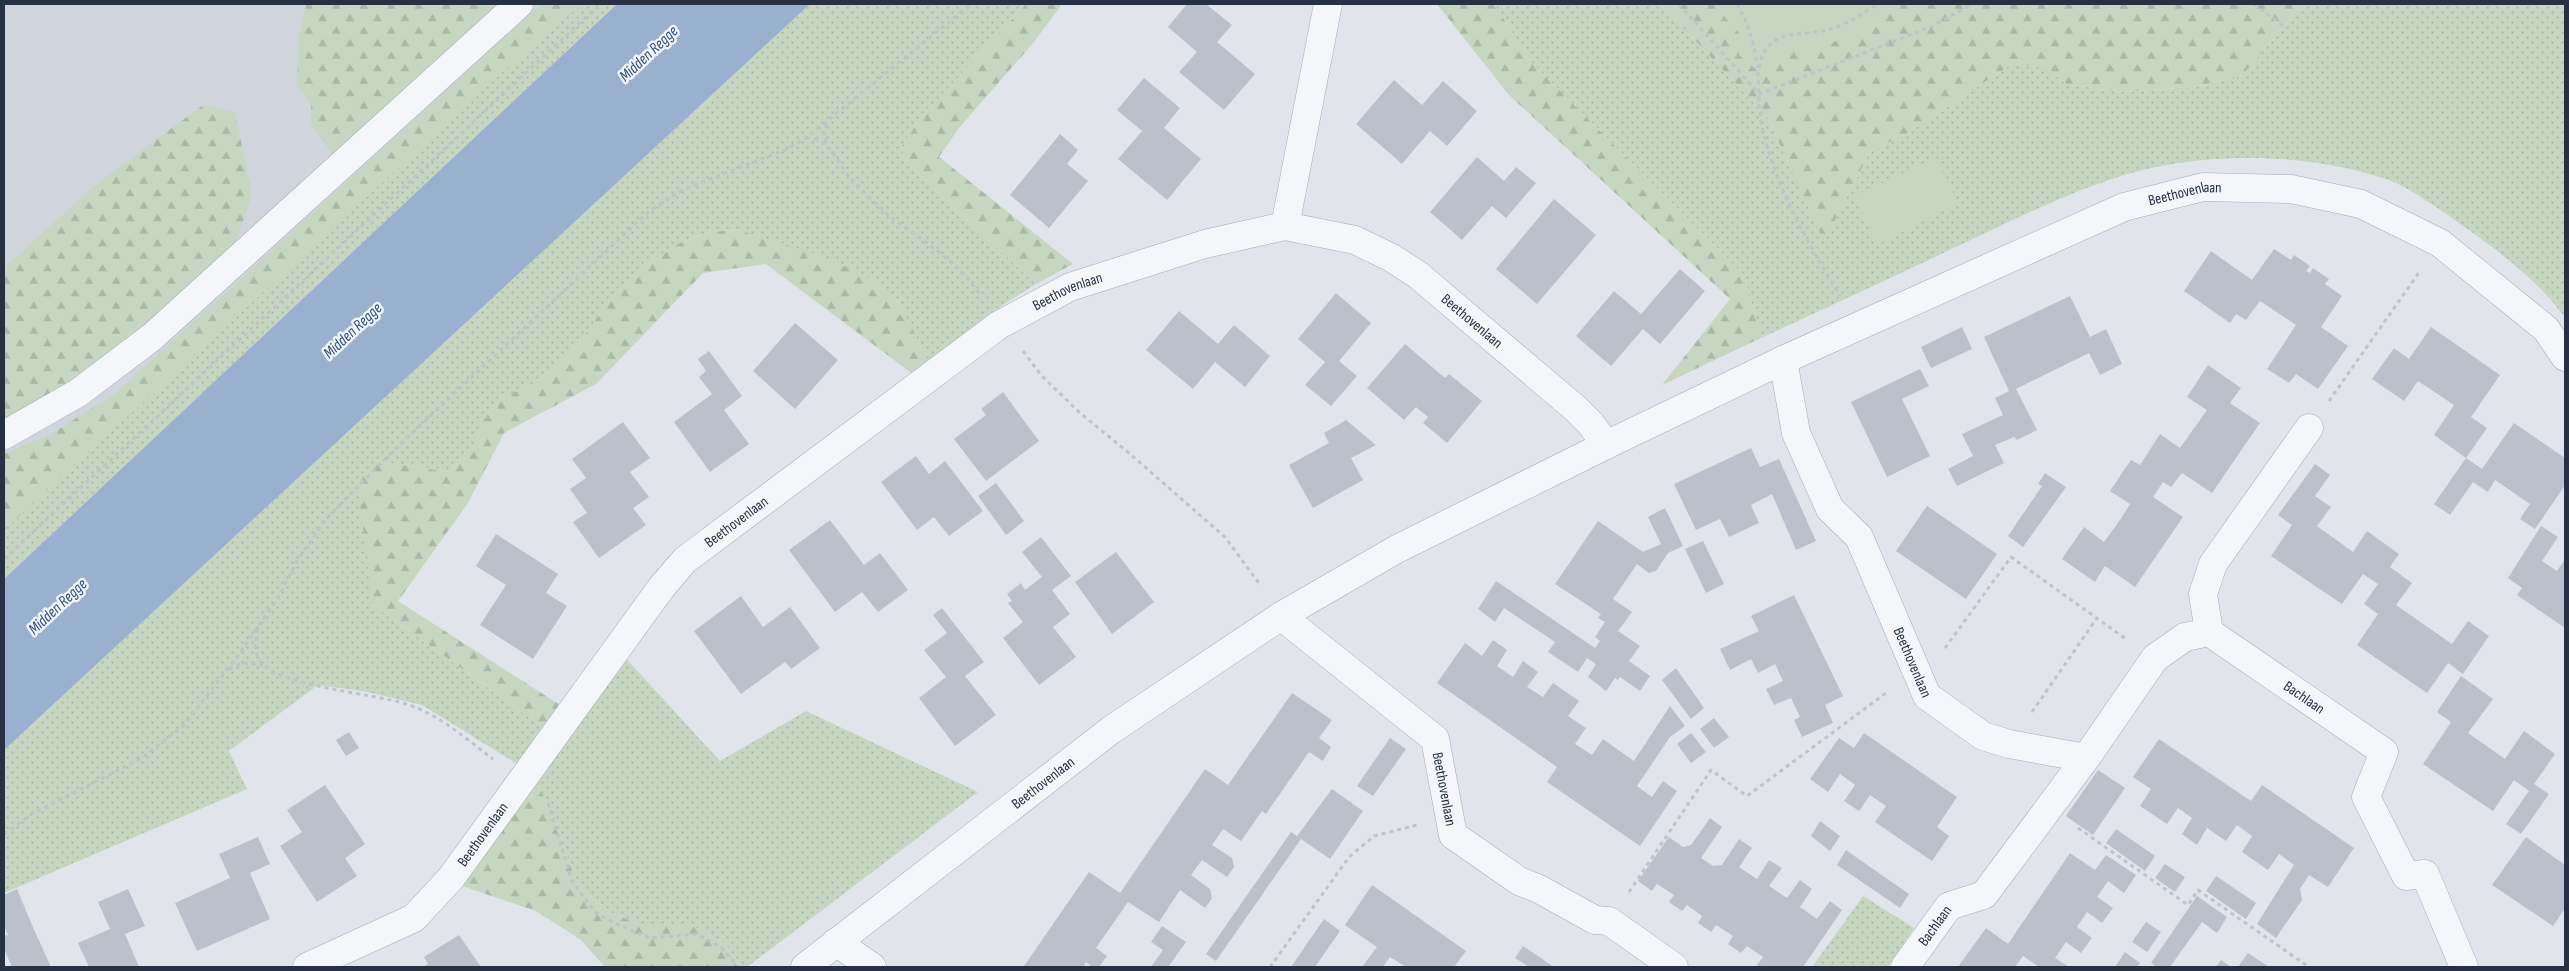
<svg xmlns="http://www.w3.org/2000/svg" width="2569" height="971" viewBox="0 0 2569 971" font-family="'Sofia Sans Condensed',sans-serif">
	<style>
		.built { fill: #cfd4dd }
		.grass { fill: url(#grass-dots) }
		.forest { fill: url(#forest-firs) }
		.pitch { fill: #c6d6c1 }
		.water { fill: #99b1ce }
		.building { fill: #bbc0cb }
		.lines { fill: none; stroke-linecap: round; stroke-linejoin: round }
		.minor-casing { stroke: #a5abb6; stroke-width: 29 }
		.path { stroke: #bfc3ca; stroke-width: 3; stroke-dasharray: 4 4; stroke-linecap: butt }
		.minor { stroke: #f4f6f9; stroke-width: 28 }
		.labels { text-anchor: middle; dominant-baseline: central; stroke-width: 5; stroke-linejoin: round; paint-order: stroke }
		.street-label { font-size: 15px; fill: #273144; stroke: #f1f4f8 }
		.water-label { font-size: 16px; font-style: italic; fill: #2d4f7d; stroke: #f1f4f8 }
	</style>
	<defs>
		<pattern id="grass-dots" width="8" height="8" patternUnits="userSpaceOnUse" patternTransform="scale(1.25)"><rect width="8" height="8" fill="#c6d6c1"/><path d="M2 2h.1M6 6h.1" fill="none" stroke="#aab8a7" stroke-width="1.8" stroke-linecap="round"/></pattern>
		<pattern id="forest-firs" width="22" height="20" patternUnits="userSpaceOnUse" patternTransform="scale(1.25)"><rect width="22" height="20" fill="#c6d6c1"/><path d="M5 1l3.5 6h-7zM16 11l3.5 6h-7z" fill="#aab8a7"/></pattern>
	</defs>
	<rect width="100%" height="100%" fill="#e1e5eb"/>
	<path class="built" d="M 4,4 L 588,4 L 4,542 Z"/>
	<path class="grass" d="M 582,4 L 617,4 L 4,579 L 4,530 L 497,77 Z
		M 810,4 L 1026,4 L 920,119 L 902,146 L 904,160 L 1036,284 L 995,310 L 929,363 L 897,300 L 879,284 L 854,271 L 738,230 L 708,232 L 678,244 L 641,268 L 612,298 L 579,343 L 555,369 L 496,403 L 482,422 L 472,453 L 450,472 L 376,461 L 372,604 L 544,728 L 519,765 L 422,705 L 363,691 L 318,685 L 229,751 L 247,789 L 4,893 L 4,750 Z
		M 1494,4 L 1661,4 L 1768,118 L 1824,241 L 1870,152 L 1909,132 L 2012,64 L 2044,67 L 2067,84 L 2120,92 L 2194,87 L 2242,76 L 2302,4 L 2565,4 L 2565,318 C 2539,281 2502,254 2466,228 C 2443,212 2412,188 2386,179 C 2304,151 2193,151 2112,179 C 2058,197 2007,223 1956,247 C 1891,278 1826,308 1761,338 L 1744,275 L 1532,63 Z
		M 621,653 L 720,761 L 806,711 L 978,792 L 747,967 L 742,967 L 724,943 L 691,925 L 641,925 L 612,913 L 579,888 L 543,794 L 535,780 Z
		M 1863,896 L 1914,928 L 1888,967 L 1812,967 Z"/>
	<path class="forest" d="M 306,4 L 499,4 L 333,154 L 311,124 L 311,103 L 297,86 L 299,38 Z
		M 541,4 L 582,4 L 497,77 L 4,530 L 4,454 L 53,433 L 117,392 Z
		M 1026,4 L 1062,4 L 1034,42 L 959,128 L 939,157 L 1073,264 L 1036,284 L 904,160 L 902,146 L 920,119 Z
		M 1437,4 L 1494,4 L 1532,63 L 1744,275 L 1761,338 L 1662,385 L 1730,299 L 1509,95 Z
		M 1661,4 L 2302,4 L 2242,76 L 2194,87 L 2120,92 L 2067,84 L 2043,67 L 2012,64 L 1909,132 L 1870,152 L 1824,242 L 1768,118 Z
		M 203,105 L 235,112 L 252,195 L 235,244 L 99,369 L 4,423 L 4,268 L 94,186 Z
		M 738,230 C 777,242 875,268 897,301 C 910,320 918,343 929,363 L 914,375 L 766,264 L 703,273 L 596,384 L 504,433 L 468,503 L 398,601 L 560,705 L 544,728 L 372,604 L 357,479 L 376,461 L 450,472 L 472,453 L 482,422 L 496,403 L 555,369 L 579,343 L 611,298 L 641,268 L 678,244 L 708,232 Z
		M 535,780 L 543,794 L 579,888 L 612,913 L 641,925 L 691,925 L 724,943 L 742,967 L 605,967 L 581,940 L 536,911 L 456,884 Z"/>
	<path class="pitch" d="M 1713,4 L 1901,4 C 1859,35 1834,48 1781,49 L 1775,67 L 1758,71 L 1739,55 L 1739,33 Z
		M 1936,158 L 1958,203 L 1877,245 L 1854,196 Z"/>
	<path class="water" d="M 617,4 L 810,4 L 4,750 L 4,579 Z"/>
	<path class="building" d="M 1187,4 L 1206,4 L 1232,25 L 1217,42 L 1255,74 L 1224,110 L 1179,72 L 1197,52 L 1168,27 Z
		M 1144,78 L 1180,108 L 1164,128 L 1201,159 L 1167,200 L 1118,159 L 1142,131 L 1117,110 Z
		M 1394,80 L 1422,105 L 1443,81 L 1477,111 L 1447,146 L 1430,131 L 1402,164 L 1356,124 Z
		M 1060,134 L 1078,150 L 1067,164 L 1088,181 L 1049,228 L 1010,195 Z
		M 1477,157 L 1504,181 L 1516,167 L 1536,183 L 1506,218 L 1492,206 L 1462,240 L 1430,212 Z
		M 1554,199 L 1596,235 L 1537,304 L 1496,269 Z
		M 2274,249 L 2291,260 L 2294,255 L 2310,266 L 2306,271 L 2310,273 L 2313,268 L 2329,279 L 2325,284 L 2342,296 L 2321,327 L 2348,346 L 2318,389 L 2296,374 L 2289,383 L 2267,369 L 2296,325 L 2260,301 L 2246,320 L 2236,314 L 2230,323 L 2184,291 L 2211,251 L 2252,280 Z
		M 1680,269 L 1705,291 L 1660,344 L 1643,329 L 1611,366 L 1576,336 L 1614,291 L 1641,314 Z
		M 1336,293 L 1371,323 L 1339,361 L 1357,376 L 1331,406 L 1305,385 L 1325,362 L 1298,339 Z
		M 2070,296 L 2090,337 L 2106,329 L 2122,364 L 2100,375 L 2089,353 L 2016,389 L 2037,430 L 2017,440 L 2014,437 L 1995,445 L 2004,463 L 1957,486 L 1948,469 L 1973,456 L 1962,434 L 2003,415 L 1995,398 L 2009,391 L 1984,337 Z
		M 1179,311 L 1218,344 L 1234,325 L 1270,356 L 1245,387 L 1215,362 L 1193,389 L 1146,350 Z
		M 795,323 L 838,360 L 795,409 L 753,371 Z
		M 1962,327 L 1972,349 L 1931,368 L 1921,347 Z
		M 2431,327 L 2500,375 L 2471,417 L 2487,428 L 2466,458 L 2434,435 L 2454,405 L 2418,381 L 2404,401 L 2372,379 L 2394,348 L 2409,359 Z
		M 1405,344 L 1445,378 L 1449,374 L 1482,401 L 1447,443 L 1423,423 L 1428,417 L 1416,407 L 1404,420 L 1367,388 Z
		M 709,351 L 742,396 L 724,410 L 749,444 L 710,472 L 674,422 L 712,394 L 699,377 L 706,371 L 698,359 Z
		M 2208,365 L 2241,388 L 2230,403 L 2260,423 L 2212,493 L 2182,473 L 2171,487 L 2163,482 L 2153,497 L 2183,517 L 2135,587 L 2105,566 L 2095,582 L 2062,559 L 2084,527 L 2104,542 L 2118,523 L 2130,504 L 2110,491 L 2131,460 L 2140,465 L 2160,434 L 2180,448 L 2207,410 L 2187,397 Z
		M 1920,369 L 1929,386 L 1902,399 L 1930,456 L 1887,477 L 1851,402 Z
		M 1003,392 L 1039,441 L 986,481 L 954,439 L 986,415 L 981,409 Z
		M 1346,420 L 1376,445 L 1351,458 L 1363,480 L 1313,508 L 1289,465 L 1329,443 L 1324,433 Z
		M 623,422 L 650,458 L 630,472 L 649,497 L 633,508 L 646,525 L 599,558 L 573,522 L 587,513 L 570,489 L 586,478 L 572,459 Z
		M 2514,423 L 2565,458 L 2565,485 L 2535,529 L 2520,519 L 2530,504 L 2495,480 L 2488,492 L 2473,482 L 2450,515 L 2434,504 L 2466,458 L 2482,469 Z
		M 1751,448 L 1760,467 L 1779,459 L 1816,541 L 1796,550 L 1772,494 L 1751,505 L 1759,523 L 1729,537 L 1720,519 L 1696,530 L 1674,484 Z
		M 916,456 L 929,474 L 945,461 L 983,511 L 949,536 L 934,517 L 917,530 L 881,482 Z
		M 2315,464 L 2330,475 L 2315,496 L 2331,507 L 2317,526 L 2353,552 L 2367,531 L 2399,554 L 2390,567 L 2412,583 L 2396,605 L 2452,644 L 2468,621 L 2489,636 L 2463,674 L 2448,663 L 2427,693 L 2357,645 L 2378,614 L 2364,604 L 2378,584 L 2363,574 L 2342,604 L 2271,556 L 2292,525 L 2278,515 Z
		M 2045,473 L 2066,487 L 2023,547 L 2008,536 L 2042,486 L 2038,484 Z
		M 996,483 L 1024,521 L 1006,535 L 978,496 Z
		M 1927,506 L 1997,554 L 1966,599 L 1896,551 Z
		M 1665,508 L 1683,546 L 1668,553 L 1656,571 L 1649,573 L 1637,564 L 1613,599 L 1632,612 L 1618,631 L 1640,646 L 1629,661 L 1650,676 L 1640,691 L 1620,677 L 1618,680 L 1615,678 L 1606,691 L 1588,677 L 1596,664 L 1587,658 L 1578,672 L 1548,652 L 1555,642 L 1504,608 L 1495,622 L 1478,609 L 1496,581 L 1595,648 L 1600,641 L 1595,637 L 1605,622 L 1598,618 L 1601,614 L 1555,584 L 1598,521 L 1643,552 L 1661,544 L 1648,517 Z
		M 830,520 L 864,565 L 880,553 L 908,590 L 878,612 L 862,592 L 835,612 L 789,550 Z
		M 2541,526 L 2558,537 L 2542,561 L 2557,571 L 2565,559 L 2565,628 L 2517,595 L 2522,588 L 2508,578 Z
		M 496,534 L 558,574 L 546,593 L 567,606 L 533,659 L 480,625 L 506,585 L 476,566 Z
		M 1041,537 L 1071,576 L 1052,590 L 1070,614 L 1053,627 L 1076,657 L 1039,685 L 1003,638 L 1023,622 L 1008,603 L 1012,601 L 1007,594 L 1021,583 L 1025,590 L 1042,577 L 1022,552 Z
		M 1703,541 L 1724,584 L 1706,593 L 1685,549 Z
		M 1116,552 L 1154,602 L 1112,634 L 1075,582 Z
		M 1794,595 L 1843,696 L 1825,705 L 1833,723 L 1802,737 L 1794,720 L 1800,717 L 1791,698 L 1774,705 L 1766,689 L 1783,681 L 1775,664 L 1758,673 L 1751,659 L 1730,670 L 1720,649 L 1759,631 L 1751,616 Z
		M 741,596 L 763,627 L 790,607 L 820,648 L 791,669 L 785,662 L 741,694 L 694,631 Z
		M 942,608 L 984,662 L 965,676 L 996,715 L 955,746 L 919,698 L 946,677 L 924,650 L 947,633 L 933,615 Z
		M 1493,640 L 1507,650 L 1497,666 L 1513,677 L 1523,661 L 1538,672 L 1527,687 L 1543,697 L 1553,683 L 1579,701 L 1568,716 L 1586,728 L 1575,744 L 1592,755 L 1603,739 L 1634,761 L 1670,706 L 1685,726 L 1670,737 L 1637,786 L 1652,797 L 1663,781 L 1677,791 L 1640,846 L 1547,782 L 1557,767 L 1437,683 L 1465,643 L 1482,656 Z
		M 1676,668 L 1704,708 L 1691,719 L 1662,680 Z
		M 2461,676 L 2493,699 L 2468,733 L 2505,759 L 2524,731 L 2555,754 L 2534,784 L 2549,794 L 2521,834 L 2506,824 L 2529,791 L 2514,780 L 2493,811 L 2423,764 L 2451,722 L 2437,712 Z
		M 1292,693 L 1332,720 L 1319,738 L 1331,747 L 1323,761 L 1309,752 L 1266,814 L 1262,811 L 1241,841 L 1223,829 L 1212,845 L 1232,858 L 1234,867 L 1227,877 L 1202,860 L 1191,875 L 1210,889 L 1212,898 L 1205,908 L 1180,890 L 1159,922 L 1128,902 L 1096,948 L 1107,956 L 1099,967 L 1092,967 L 1086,962 L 1083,967 L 1024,966 L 1089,872 L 1120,893 L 1205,769 L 1228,785 Z
		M 1714,718 L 1729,737 L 1714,748 L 1700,729 Z
		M 349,732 L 359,748 L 346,756 L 336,740 Z
		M 1691,733 L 1706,752 L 1691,763 L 1677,744 Z
		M 1864,733 L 1957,797 L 1937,827 L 1949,836 L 1932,861 L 1875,822 L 1886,806 L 1870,795 L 1859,811 L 1844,801 L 1855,785 L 1840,774 L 1828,792 L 1810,779 L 1839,738 L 1854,748 Z
		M 1390,738 L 1406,749 L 1373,796 L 1357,786 Z
		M 2159,739 L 2251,801 L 2262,785 L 2354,848 L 2328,887 L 2309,875 L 2300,889 L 2302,900 L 2276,938 L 2257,924 L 2294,865 L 2279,854 L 2268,870 L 2242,852 L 2252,836 L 2237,825 L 2226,841 L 2207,828 L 2197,845 L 2182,834 L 2192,818 L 2178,808 L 2167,824 L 2140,806 L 2151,789 L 2133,777 Z
		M 2098,770 L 2125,788 L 2093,835 L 2066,816 Z
		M 325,785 L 365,844 L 345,858 L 357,876 L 317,902 L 280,846 L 302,832 L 287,810 Z
		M 1332,789 L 1363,811 L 1330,859 L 1301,839 L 1216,961 L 1206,954 L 1291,832 L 1297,836 Z
		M 1710,818 L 1722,827 L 1701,858 L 1713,866 L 1722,865 L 1739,839 L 1752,848 L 1739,867 L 1757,879 L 1769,860 L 1782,868 L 1769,886 L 1787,898 L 1800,880 L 1812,889 L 1800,907 L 1817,919 L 1830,901 L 1842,910 L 1803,967 L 1760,967 L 1757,965 L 1763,957 L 1747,946 L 1741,953 L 1728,944 L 1733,936 L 1716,925 L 1711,932 L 1698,923 L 1702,916 L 1687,905 L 1682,911 L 1669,902 L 1674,895 L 1657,884 L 1652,891 L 1638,881 L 1669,837 L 1683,847 L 1691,845 Z
		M 1820,821 L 1840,836 L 1830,851 L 1811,836 Z
		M 2116,829 L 2155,856 L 2145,871 L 2106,843 Z
		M 258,837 L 270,864 L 250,873 L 270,919 L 197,951 L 175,903 L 230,878 L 219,854 Z
		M 2526,837 L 2565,865 L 2565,908 L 2553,926 L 2492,885 Z
		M 1846,850 L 1909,894 L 1900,908 L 1837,865 Z
		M 2070,853 L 2095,870 L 2106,855 L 2136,875 L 2124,893 L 2108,881 L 2097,897 L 2113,908 L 2102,923 L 2087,912 L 2077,927 L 2092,938 L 2081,953 L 2066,942 L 2055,958 L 2069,967 L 2039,967 L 2023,956 L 2015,967 L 1958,967 L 1986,928 L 2008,944 Z
		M 2165,864 L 2185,877 L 2175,892 L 2155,878 Z
		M 2216,876 L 2256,903 L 2246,919 L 2206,891 Z
		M 1372,885 L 1466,951 L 1454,967 L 1406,967 L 1390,957 L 1383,967 L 1362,967 L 1377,947 L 1345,925 Z
		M 17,889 L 32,925 L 51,967 L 12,967 L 4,949 L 4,936 L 8,935 L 4,925 L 4,895 Z
		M 128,889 L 145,926 L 125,934 L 139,967 L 89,967 L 78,943 L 110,929 L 98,902 Z
		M 2197,896 L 2227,917 L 2217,933 L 2202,922 L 2170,967 L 2157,967 L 2151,963 Z
		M 1324,919 L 1340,931 L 1315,967 L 1291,967 Z
		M 2146,922 L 2161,932 L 2147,952 L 2132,942 Z
		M 1162,926 L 1186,942 L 1168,967 L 1151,967 L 1163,950 L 1151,942 Z
		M 459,935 L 481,967 L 423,967 L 428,964 L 424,957 Z
		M 1523,946 L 1554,967 L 1529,967 L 1515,958 Z
		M 2125,952 L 2140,963 L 2137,967 L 2115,967 Z
		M 2248,953 L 2269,967 L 2238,967 Z
		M 2221,960 L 2231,967 L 2216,967 Z"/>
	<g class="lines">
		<defs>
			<g id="minor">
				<path d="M 1285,226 L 1328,4"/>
				<path id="s1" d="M 1783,360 L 1796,433 L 1830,509 L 1859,537 L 1927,696 L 1983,736 L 2009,744 L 2086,758 L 2155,658 L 2185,637 L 2209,632"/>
				<path id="s2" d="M 2309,428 L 2213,564 L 2203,594 L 2209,632 L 2384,752 L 2366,797 L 2406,876 L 2425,874 L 2464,967"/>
				<path d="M 4,435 L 78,393 L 152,337 L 519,4"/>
				<path id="s3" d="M 1281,616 L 1435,739 L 1453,835 L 1519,881 L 1539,889 L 1595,920 L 1609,921 L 1674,967"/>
				<path d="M 836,942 L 872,967"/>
				<path id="s4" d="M 307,967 L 414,918 L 451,878 L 661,588 L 685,560 L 999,325 L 1070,287 L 1205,244 L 1285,226 L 1355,240 L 1392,258 L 1418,275 L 1575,408 L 1591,424 L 1606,445"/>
				<path id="s5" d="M 805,967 L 1111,730 L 1281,616 L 1397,549 L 1606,445 L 1783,360 L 2124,207 L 2203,187 L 2291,189 L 2361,204 L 2440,243 L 2546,329 L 2565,357"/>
				<path id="s6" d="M 1905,967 L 1949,906 L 1984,895 L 2086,758"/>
			</g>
		</defs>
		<use href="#minor" class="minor-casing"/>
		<path class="path" d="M 1679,4 L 1759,94 L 1933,26 L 1972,4
			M 1737,4 C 1749,24 1756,50 1758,73 C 1759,92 1758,112 1763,130 C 1777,191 1809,244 1840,296
			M 2254,4 L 2283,26
			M 1759,68 C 1768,24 1801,39 1833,28 C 1848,23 1865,13 1877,4
			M 806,138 C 833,138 838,167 855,183 C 866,194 878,207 891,217 C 922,241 958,261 980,295
			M 826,143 L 824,131 L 828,120
			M 1023,351 L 1041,375 L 1080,413 L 1129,453 L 1225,537 L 1261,586
			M 2329,401 L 2420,271
			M 4,559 L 600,4
			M 258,629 C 255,640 253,652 261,662 C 280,687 373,693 406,704 C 439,714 466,739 493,759
			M 1945,648 L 2011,557 L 2126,639
			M 229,669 L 243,663 L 263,665
			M 2032,712 L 2097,618
			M 548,803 L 572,881 L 595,912 L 612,922 L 650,938 L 696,934 L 721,947 L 738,967
			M 2078,828 L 2188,905 L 2198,890 L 2309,967
			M 4,834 L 32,814 L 142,758 L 184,725 L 240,653 L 278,598 L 298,559 L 326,519 L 393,451 L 648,212 L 682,190 L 787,149 L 806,138 L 971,4
			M 1629,892 L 1711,770 L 1747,796 L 1886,693
			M 1270,967 L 1349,857 L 1374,836 L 1417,825"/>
		<use href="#minor" class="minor"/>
	</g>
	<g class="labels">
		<g class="street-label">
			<text stroke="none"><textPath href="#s5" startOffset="1592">Beethovenlaan</textPath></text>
			<text stroke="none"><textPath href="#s4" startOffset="1036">Beethovenlaan</textPath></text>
			<text stroke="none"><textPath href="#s4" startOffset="1478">Beethovenlaan</textPath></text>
			<text stroke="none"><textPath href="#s4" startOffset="631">Beethovenlaan</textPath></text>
			<text stroke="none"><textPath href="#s1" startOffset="334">Beethovenlaan</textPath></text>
			<text stroke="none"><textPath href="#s2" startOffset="352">Bachlaan</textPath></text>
			<text stroke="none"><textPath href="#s5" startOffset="301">Beethovenlaan</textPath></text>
			<text stroke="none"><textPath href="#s3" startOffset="248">Beethovenlaan</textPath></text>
			<text stroke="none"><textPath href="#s4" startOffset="226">Beethovenlaan</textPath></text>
			<text stroke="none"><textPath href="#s6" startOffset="51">Bachlaan</textPath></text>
		</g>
		<g class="water-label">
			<text transform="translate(649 54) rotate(-43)">Midden Regge</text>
			<text transform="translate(353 331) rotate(-43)">Midden Regge</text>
			<text transform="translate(58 607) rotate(-43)">Midden Regge</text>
		</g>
	</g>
	<rect width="2569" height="971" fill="none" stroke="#273144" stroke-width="10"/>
</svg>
